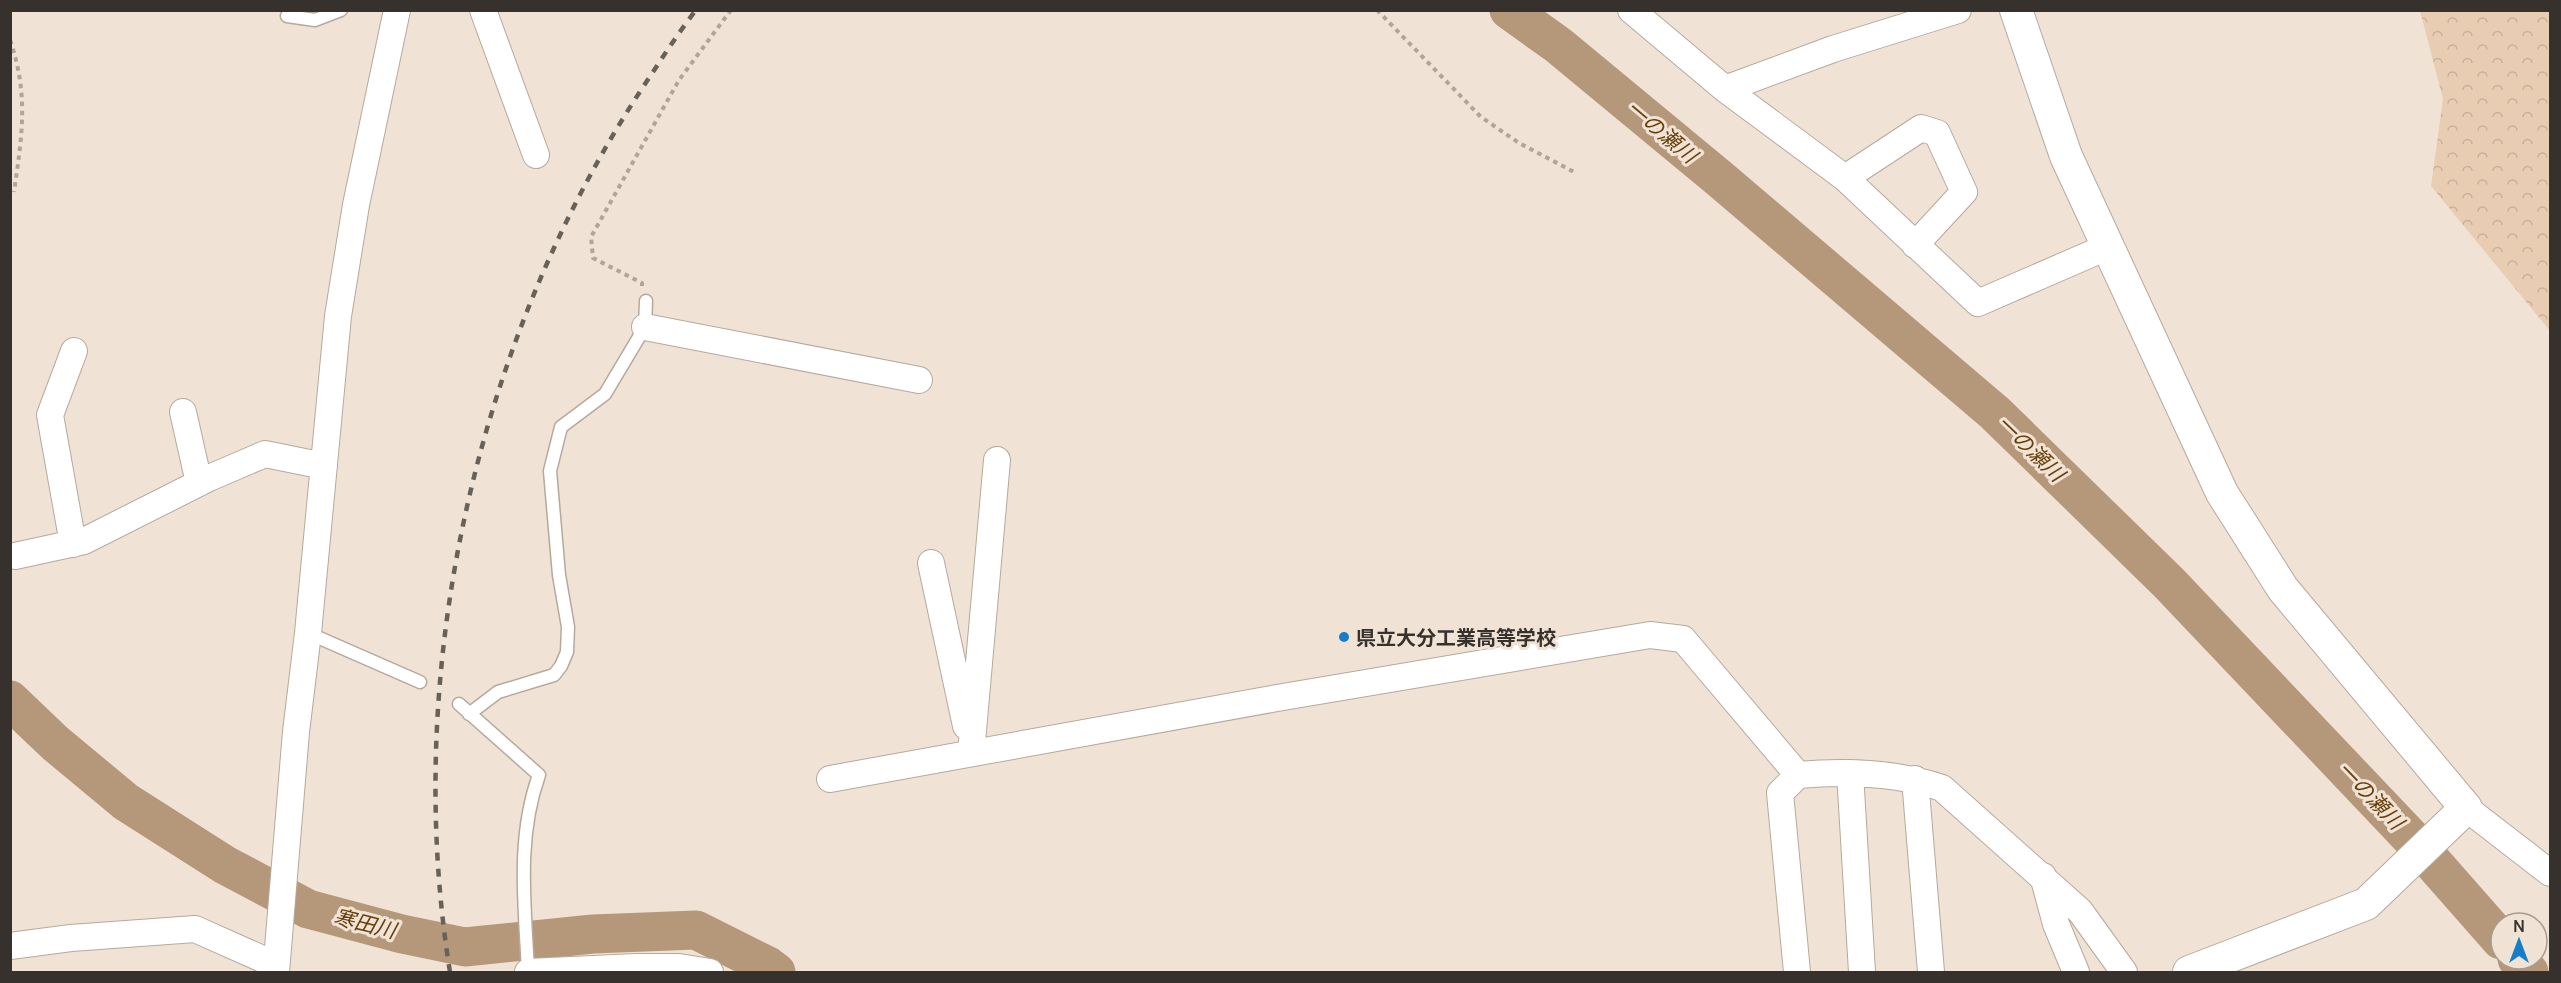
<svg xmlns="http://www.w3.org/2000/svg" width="2561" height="983" viewBox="0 0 2561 983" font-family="Manrope,'Noto Sans JP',sans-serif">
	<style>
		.forest { fill: url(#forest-crowns) }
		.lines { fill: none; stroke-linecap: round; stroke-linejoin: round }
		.river { stroke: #b5987a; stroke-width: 39 }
		.service-casing { stroke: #b6a99c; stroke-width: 15 }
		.minor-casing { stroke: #b6a99c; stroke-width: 28 }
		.tertiary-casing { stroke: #b6a99c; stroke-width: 34 }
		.path { stroke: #afa59a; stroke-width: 4; stroke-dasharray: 4.5 4.5; stroke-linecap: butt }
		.service { stroke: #fff; stroke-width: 12 }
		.minor { stroke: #fff; stroke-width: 26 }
		.tertiary { stroke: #fff; stroke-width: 32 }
		.rail { stroke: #68615a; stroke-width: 4.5; stroke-dasharray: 8 8; stroke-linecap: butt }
		.poi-dot { fill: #167ec9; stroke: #f0e3d6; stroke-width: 2 }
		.labels { text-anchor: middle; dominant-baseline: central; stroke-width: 6; stroke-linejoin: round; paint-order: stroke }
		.poi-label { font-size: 20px; font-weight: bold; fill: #36312c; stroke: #f0e3d6; text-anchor: start }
		.water-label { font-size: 21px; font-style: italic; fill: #663e08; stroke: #f0e3d6 }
	</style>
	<defs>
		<pattern id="forest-crowns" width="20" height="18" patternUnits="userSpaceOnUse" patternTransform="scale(1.5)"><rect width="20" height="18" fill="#e9cdb2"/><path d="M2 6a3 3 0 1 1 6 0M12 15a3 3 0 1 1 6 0" fill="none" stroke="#c8b099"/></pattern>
	</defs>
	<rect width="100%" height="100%" fill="#f0e3d6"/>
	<path class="forest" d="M 2420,11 L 2550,11 L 2550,331 L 2431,186 L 2443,99 Z"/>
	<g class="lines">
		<path class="river" d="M 1509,10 L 1558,45 L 1720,179 L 1995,413 L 2169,583 L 2413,840 L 2501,940
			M 10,700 L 55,743 L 126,802 L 225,865 L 308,909 L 402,934 L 465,947 L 593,934 L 696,930 L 768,966 L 776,972
			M 2517,959 L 2529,972"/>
		<defs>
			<path id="service" d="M 287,16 L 315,20 L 341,10
				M 308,633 L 420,682
				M 459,704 L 539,775 C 516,839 525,905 528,972
				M 469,714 L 498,692 L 554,675 L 561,666 L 567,652 L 568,627 L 559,575 L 550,471 L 561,427 L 605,394 L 645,327 L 646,301"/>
			<path id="minor" d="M 483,10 L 536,155
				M 1631,10 L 1725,89 L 1845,178 L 1978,303 L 2107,247
				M 1725,89 L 1833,49 L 1958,10
				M 1845,178 L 1921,128 L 1937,133 L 1964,192 L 1915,245
				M 645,327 L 919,380
				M 183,412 L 199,483
				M 73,544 L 50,415 L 74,351
				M 15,556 L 84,541 L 209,478 L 265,454 L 324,466
				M 931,563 L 966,726
				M 971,753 L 997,460
				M 1850,773 L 1862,972
				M 830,779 L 1277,698 L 1650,635 L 1683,639 L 1798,775
				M 1915,779 L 1931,972
				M 2466,808 L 2550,873
				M 2043,876 L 2056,924 L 2076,972
				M 10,946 L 71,938 L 195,929 L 276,965
				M 276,972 L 296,732 L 308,633 L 338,316 L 356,205 L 397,10
				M 528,972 L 636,967 L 679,967 L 710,972
				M 1797,972 L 1780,793 L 1798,775 C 1846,771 1896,772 1942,788 L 2080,911 L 2124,972"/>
			<path id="tertiary" d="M 2016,10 L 2066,156 L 2222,493 L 2283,589 L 2466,808 L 2366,904 L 2189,972"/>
		</defs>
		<use href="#service" class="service-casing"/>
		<use href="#minor" class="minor-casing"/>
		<use href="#tertiary" class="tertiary-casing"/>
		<path class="path" d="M 1377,10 L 1481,117 L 1519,143 L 1576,173
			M 10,40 C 29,95 22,136 14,192
			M 642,286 L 642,283 L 593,258 L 591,237 L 679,80 L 731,10"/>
		<use href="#service" class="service"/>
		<use href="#minor" class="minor"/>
		<use href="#tertiary" class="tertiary"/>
		<path class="rail" d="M 450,972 C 401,669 478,332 649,78 C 664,55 679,32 696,10"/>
	</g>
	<circle class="poi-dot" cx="1344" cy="637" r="6"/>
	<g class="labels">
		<g class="poi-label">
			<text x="1356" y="637">県立大分工業高等学校</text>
		</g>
		<g class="water-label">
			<text transform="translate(1662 131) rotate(40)">一の瀬川</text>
			<text transform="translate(2031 448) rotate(44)">一の瀬川</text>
			<text transform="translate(2371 795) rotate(46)">一の瀬川</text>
			<text transform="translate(365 923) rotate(14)">寒田川</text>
		</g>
	</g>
	<rect width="2561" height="983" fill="none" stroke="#36312c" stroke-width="24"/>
	<g transform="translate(2519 941)"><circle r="28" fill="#f0e3d6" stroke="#a69c92" stroke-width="1.5"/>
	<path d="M0-4.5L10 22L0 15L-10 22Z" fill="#167ec9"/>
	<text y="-9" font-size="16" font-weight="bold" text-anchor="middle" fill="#36312c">N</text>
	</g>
</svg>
